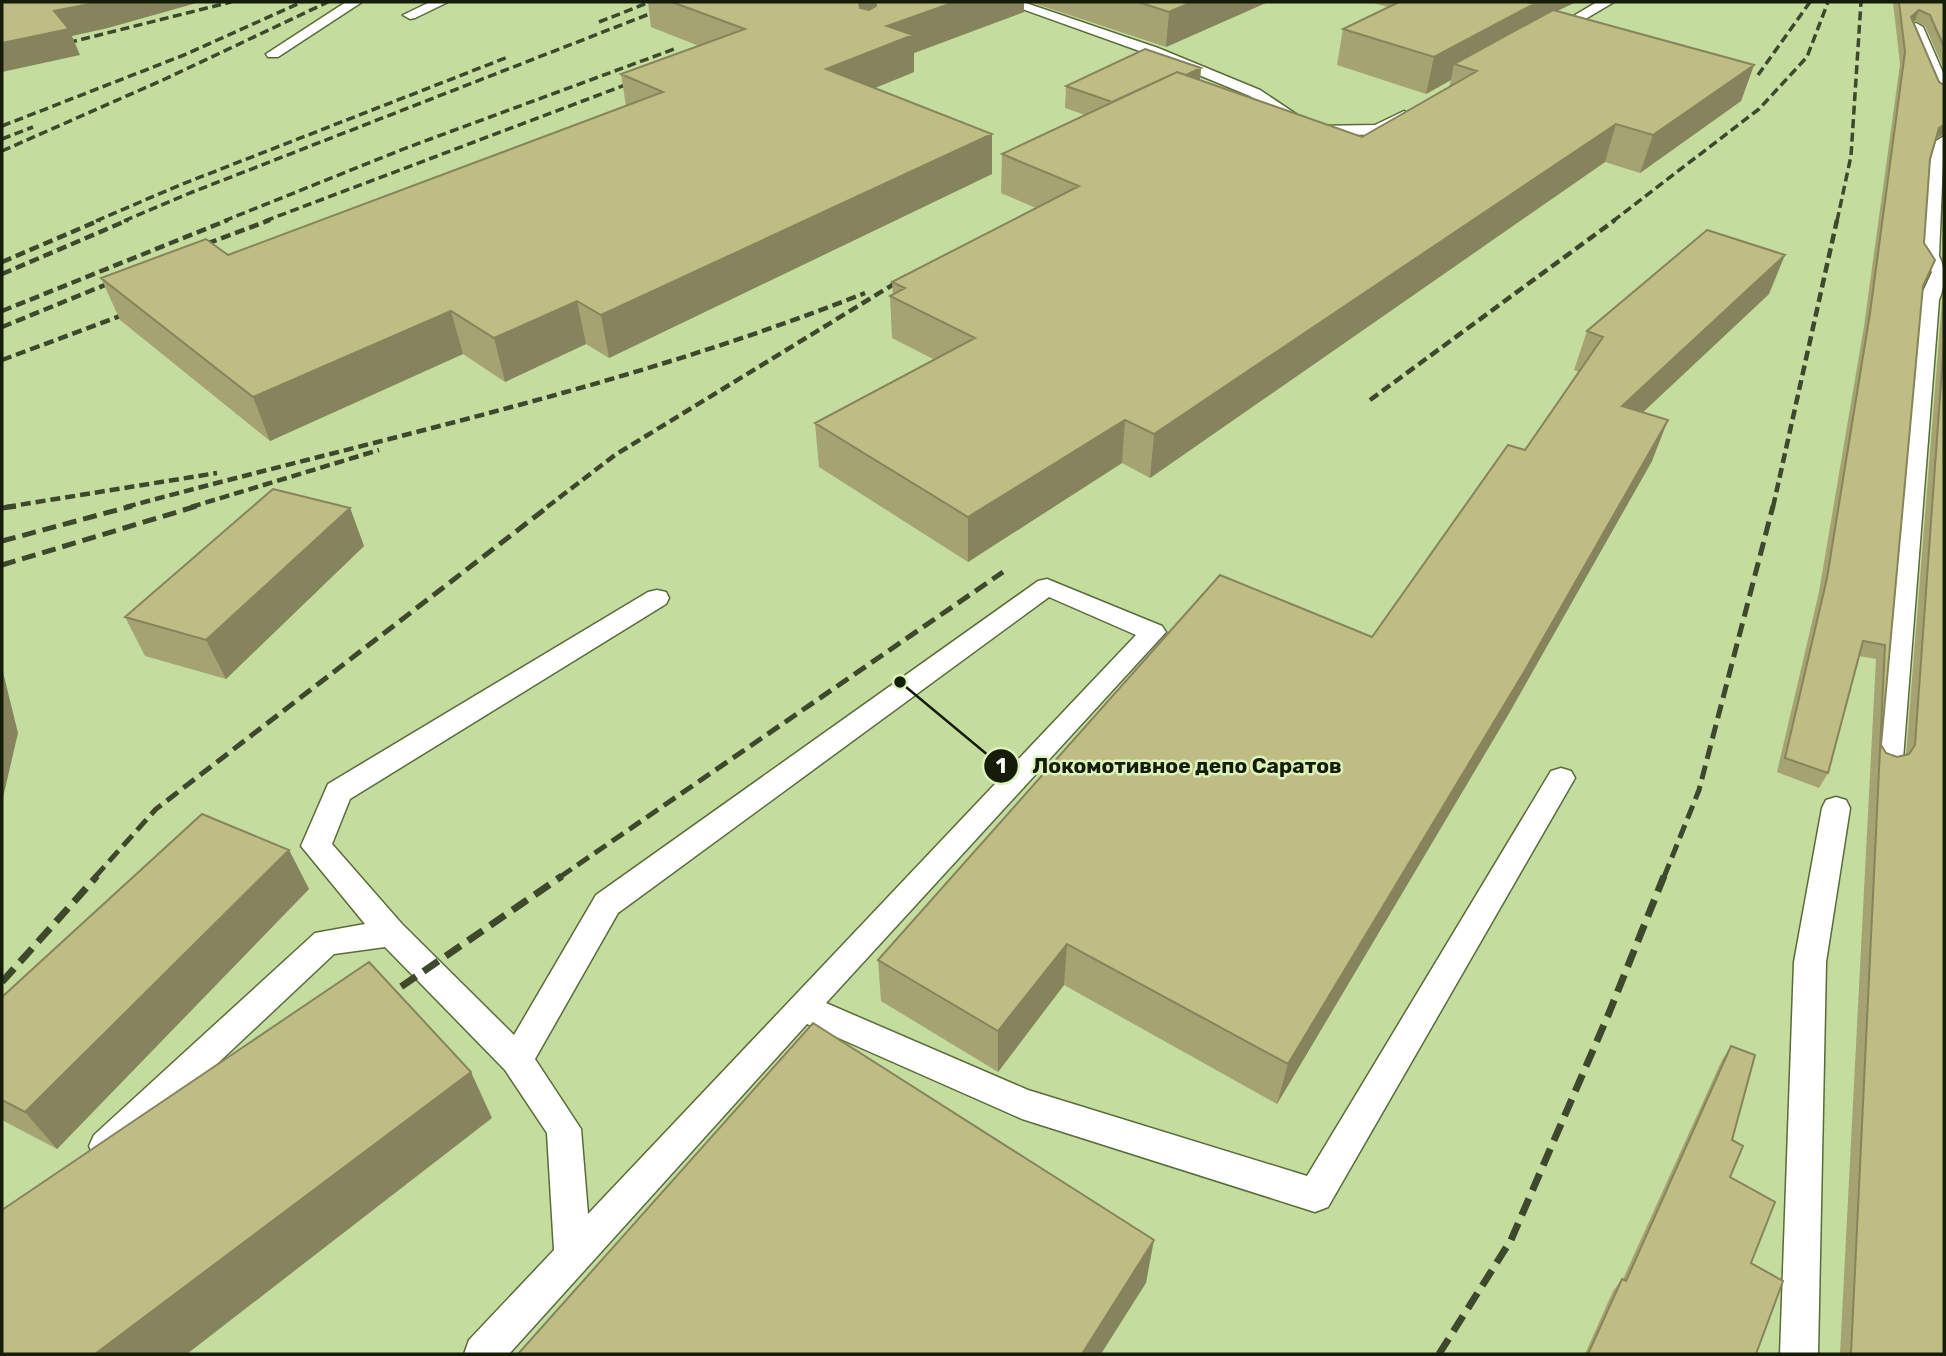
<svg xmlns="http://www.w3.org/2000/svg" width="1946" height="1356" viewBox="0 0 1946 1356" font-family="Rubik,sans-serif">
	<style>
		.built { fill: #c4dc9e }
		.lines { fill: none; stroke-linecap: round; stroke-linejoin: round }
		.lane-casing { stroke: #596b39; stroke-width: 3 }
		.lane { fill: #fff; fill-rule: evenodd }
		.rail-far3 { stroke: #3e482c; stroke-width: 3.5; stroke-dasharray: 9 4.5; stroke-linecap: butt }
		.rail-far2 { stroke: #3e482c; stroke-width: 4.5; stroke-dasharray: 10 5; stroke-linecap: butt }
		.rail-far1 { stroke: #3e482c; stroke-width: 5; stroke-dasharray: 14 7; stroke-linecap: butt }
		.rail { stroke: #3e482c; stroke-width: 7; stroke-dasharray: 18 9; stroke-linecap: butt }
		.wall { fill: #a5a372 }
		.shaded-wall { fill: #86845c }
		.building { fill: #c0bd84; stroke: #86845c; stroke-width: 2 }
		.leader { fill: none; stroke: #151c07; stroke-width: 2.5 }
		.callout-dot { fill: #151c07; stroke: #ddf3bc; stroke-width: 2.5 }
		.mark-label { font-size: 21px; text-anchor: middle; font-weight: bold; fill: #fff }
		.callout-label { font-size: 21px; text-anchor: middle; font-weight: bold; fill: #151c07; stroke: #ddf3bc; stroke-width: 5; stroke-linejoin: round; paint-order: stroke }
	</style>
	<rect width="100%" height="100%" fill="#d0e6af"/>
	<path class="built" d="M 2,2 L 1944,2 L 1944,1354 L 2,1354 Z"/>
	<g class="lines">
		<defs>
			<path id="lane" d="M 346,2 L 362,2 L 278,57 L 268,57 L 266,54 Z
				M 430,2 L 448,2 L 415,18 L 410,19 L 403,15 Z
				M 1003,2 L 1023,2 L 1158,48 L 1260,90 L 1314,126 L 1375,125 L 1404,111 L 1412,116 L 1378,135 L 1304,134 L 1250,96 L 1148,54 Z
				M 1597,2 L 1614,2 L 1555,37 L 1550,38 L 1543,34 Z
				M 1916,23 L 1923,27 L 1944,75 L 1944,97 L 1936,92 L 1909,27 Z
				M 1944,136 L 1939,256 C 1946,269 1945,286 1939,300 L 1903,759 L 1899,766 L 1889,769 L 1879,766 L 1875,759 L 1919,300 L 1932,272 L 1921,256 L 1927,172 L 1936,141 Z
				M 1047,579 L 1162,626 L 1166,632 L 826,1003 L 1028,1090 L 1307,1176 L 1551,771 L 1561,768 L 1571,771 L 1575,778 L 1328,1207 L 1315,1212 L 1022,1119 L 807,1024 L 509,1354 L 464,1354 L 469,1340 L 554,1250 L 547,1133 L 505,1070 L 385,947 L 334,954 L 118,1157 L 106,1162 L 94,1157 L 89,1146 L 94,1135 L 315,933 L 365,924 L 301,846 L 328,784 L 648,592 L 657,590 L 666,592 L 669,598 L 666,604 L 350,799 L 332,844 L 402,924 L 514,1035 L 596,895 L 1038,581 ZM 1049,597 L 1136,635 L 588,1214 L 581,1129 L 535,1059 L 618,913 Z
				M 1836,797 L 1846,800 L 1850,808 L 1826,962 L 1818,1354 L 1780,1354 L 1794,962 L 1822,808 L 1826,800 Z"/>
		</defs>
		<use href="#lane" class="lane-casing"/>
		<use href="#lane" class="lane"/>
		<path class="rail-far3" d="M 599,22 L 650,2
			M 55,46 L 231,2
			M 1758,75 L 1810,2
			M 2,126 L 184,55 L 302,2
			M 2,139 L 33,127
			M 2,151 L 165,79 L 328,2
			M 96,221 L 180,185 L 508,57
			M 124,221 L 190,193 L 680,2
			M 224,221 L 406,148 L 677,48
			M 265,221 L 641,79
			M 1613,221 L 1759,109 L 1807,57 L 1828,2
			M 1837,221 L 1851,156 L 1861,2"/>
		<path class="rail-far2" d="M 193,249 L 270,220
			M 2,262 L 100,220
			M 2,274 L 128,220
			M 2,311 L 228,220
			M 2,327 L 122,278
			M 2,360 L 136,310
			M 1370,400 L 1615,220
			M 6,507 L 217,473
			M 126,507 C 373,440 626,388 865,293
			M 191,507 L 379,450
			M 547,507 L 615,455 L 907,276
			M 1773,507 L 1837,220"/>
		<path class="rail-far1" d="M 2,508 L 17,506
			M 2,541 L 132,506
			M 2,565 L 197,506
			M 95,877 L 156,809 L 549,506
			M 560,877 L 1003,572
			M 1664,877 L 1699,790 L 1773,506"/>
		<path class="rail" d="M 2,982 L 97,876
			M 379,1002 L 562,876
			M 1439,1354 L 1511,1240 L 1609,1013 L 1664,876"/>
	</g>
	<path class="wall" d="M 648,2 L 1024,2 L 1024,12 L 914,53 L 914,72 L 874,88 L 992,174 L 609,358 L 586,344 L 505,382 L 463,354 L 270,441 L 120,320 L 101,278 L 228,255 L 626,106 L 621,74 L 699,46 L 651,27 Z
		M 1030,2 L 1268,2 L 1166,47 Z
		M 1370,2 L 1576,2 L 1557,11 L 1754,65 L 1741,101 L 1640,173 L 1605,162 L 1150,478 L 1122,463 L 968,562 L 819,467 L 815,423 L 935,360 L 892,338 L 890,296 L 893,295 L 892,282 L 1036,208 L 1001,193 L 1002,154 L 1085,115 L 1065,108 L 1066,86 L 1201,68 L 1200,80 L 1362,137 L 1449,87 L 1451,80 L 1426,94 L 1337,65 L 1343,29 L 1388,7 Z
		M 1893,2 L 1944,2 L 1944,69 L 1925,26 L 1915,21 L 1913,22 L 1936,139 L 1930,159 L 1924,243 L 1923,286 L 1881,745 L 1886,753 L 1897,757 L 1906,755 L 1942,301 L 1944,288 L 1944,1354 L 1840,1354 L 1876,659 L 1859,656 L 1828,773 L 1819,788 L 1777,772 L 1819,592 L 1864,326 L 1900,64 Z
		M 1944,193 L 1944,268 L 1942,256 Z
		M 1769,294 L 1643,412 L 1652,461 L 1508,715 L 1277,1104 L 1064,985 L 998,1072 L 881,1001 L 878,960 L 1372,637 L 1525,450 L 1579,372 L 1574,370 L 1587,331 Z
		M 350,508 L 364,546 L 226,679 L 145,656 L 125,617 Z
		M 289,850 L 309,889 L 57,1149 L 2,1120 L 2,997 Z
		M 1731,1046 L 1732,1140 L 1730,1177 L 1751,1263 L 1756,1354 L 1585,1354 L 1613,1291 L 1622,1279 L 1623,1279 L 1722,1060 Z"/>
	<path class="shaded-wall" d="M 100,2 L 200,2 L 108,28 L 72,36 L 80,55 L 2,72 L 2,43 L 54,11 Z
		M 858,2 L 886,2 L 861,13 Z
		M 955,2 L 1024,2 L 1024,12 L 914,53 L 914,72 L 829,107 L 826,69 L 887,26 Z
		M 1192,2 L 1268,2 L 1166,47 L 1169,12 Z
		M 1516,2 L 1576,2 L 1528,25 L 1454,64 L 1451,80 L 1426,94 L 1434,57 Z
		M 1919,10 L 1915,21 L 1907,28 L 1911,17 Z
		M 1754,65 L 1741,101 L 1640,173 L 1653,135 Z
		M 1201,68 L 1199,90 L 1123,106 Z
		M 1616,124 L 1605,162 L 1150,478 L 1154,434 Z
		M 1944,125 L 1944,134 L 1933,140 L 1939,128 Z
		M 992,134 L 992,174 L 609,358 L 601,315 Z
		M 1785,255 L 1769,294 L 1607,446 L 1622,406 Z
		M 577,301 L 586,344 L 505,382 L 494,338 Z
		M 451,311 L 463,354 L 270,441 L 253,397 Z
		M 1125,420 L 1122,463 L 968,562 L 968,517 Z
		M 1668,420 L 1652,461 L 1508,715 L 1277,1104 L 1288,1064 Z
		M 350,508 L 364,546 L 226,679 L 206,640 Z
		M 2,668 L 18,733 L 2,802 Z
		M 289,850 L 309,889 L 57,1149 L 25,1112 Z
		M 1067,944 L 1064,985 L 998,1072 L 998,1031 Z
		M 471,1072 L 492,1118 L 187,1354 L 95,1354 Z
		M 1154,1240 L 1146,1283 L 1101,1354 L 1082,1354 Z"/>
	<path class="building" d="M 2,2 L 100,2 L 54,11 L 69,29 L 2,43 Z
		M 672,2 L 859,2 L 860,8 L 869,10 L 876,6 L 876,2 L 955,2 L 887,26 L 913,35 L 826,69 L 992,134 L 601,315 L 577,301 L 494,338 L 451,311 L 253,397 L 101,278 L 206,239 L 228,255 L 663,92 L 621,74 L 745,29 Z
		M 1138,2 L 1192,2 L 1169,12 Z
		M 1399,2 L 1527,2 L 1534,4 L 1434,57 L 1343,29 Z
		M 1899,2 L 1944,2 L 1944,47 L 1930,15 L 1919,10 L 1911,17 L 1939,82 L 1944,85 L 1944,125 L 1939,128 L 1930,159 L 1924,243 L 1935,260 L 1923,286 L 1881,745 L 1886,753 L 1897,757 L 1909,754 L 1915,745 L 1944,341 L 1944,1354 L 1851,1354 L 1885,645 L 1863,641 L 1828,773 L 1785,758 L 1827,578 L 1870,313 L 1905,52 Z
		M 1553,10 L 1754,65 L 1653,135 L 1616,124 L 1154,434 L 1125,420 L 968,517 L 815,423 L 975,338 L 890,296 L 905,288 L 892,282 L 1079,186 L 1002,154 L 1177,72 L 1362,137 L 1477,71 L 1454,64 Z
		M 1145,49 L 1201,68 L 1186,75 L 1177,72 L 1112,102 L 1066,86 Z
		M 1707,230 L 1785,255 L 1622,406 L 1668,420 L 1524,672 L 1288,1064 L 1067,944 L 998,1031 L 878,960 L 1220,575 L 1372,637 L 1508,445 L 1525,450 L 1603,337 L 1587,331 Z
		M 273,489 L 350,508 L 206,640 L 125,617 Z
		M 202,814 L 289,850 L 25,1112 L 2,1100 L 2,997 Z
		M 369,962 L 471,1072 L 95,1354 L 2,1354 L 2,1210 Z
		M 813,1023 L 1154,1240 L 1082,1354 L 518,1354 Z
		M 1731,1046 L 1755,1055 L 1732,1140 L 1743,1146 L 1730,1177 L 1775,1202 L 1751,1263 L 1783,1281 L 1756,1354 L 1588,1354 L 1622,1279 L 1626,1281 Z"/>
	<path class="leader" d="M900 682L1001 766"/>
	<g class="callout-dot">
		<circle cx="900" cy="682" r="7"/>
		<circle cx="1001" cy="766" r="18"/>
	</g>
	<g class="mark-label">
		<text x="1001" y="773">1</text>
	</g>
	<g class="callout-label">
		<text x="1187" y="773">Локомотивное депо Саратов</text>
	</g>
	<rect width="1946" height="1356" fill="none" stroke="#151c07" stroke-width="7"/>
</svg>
